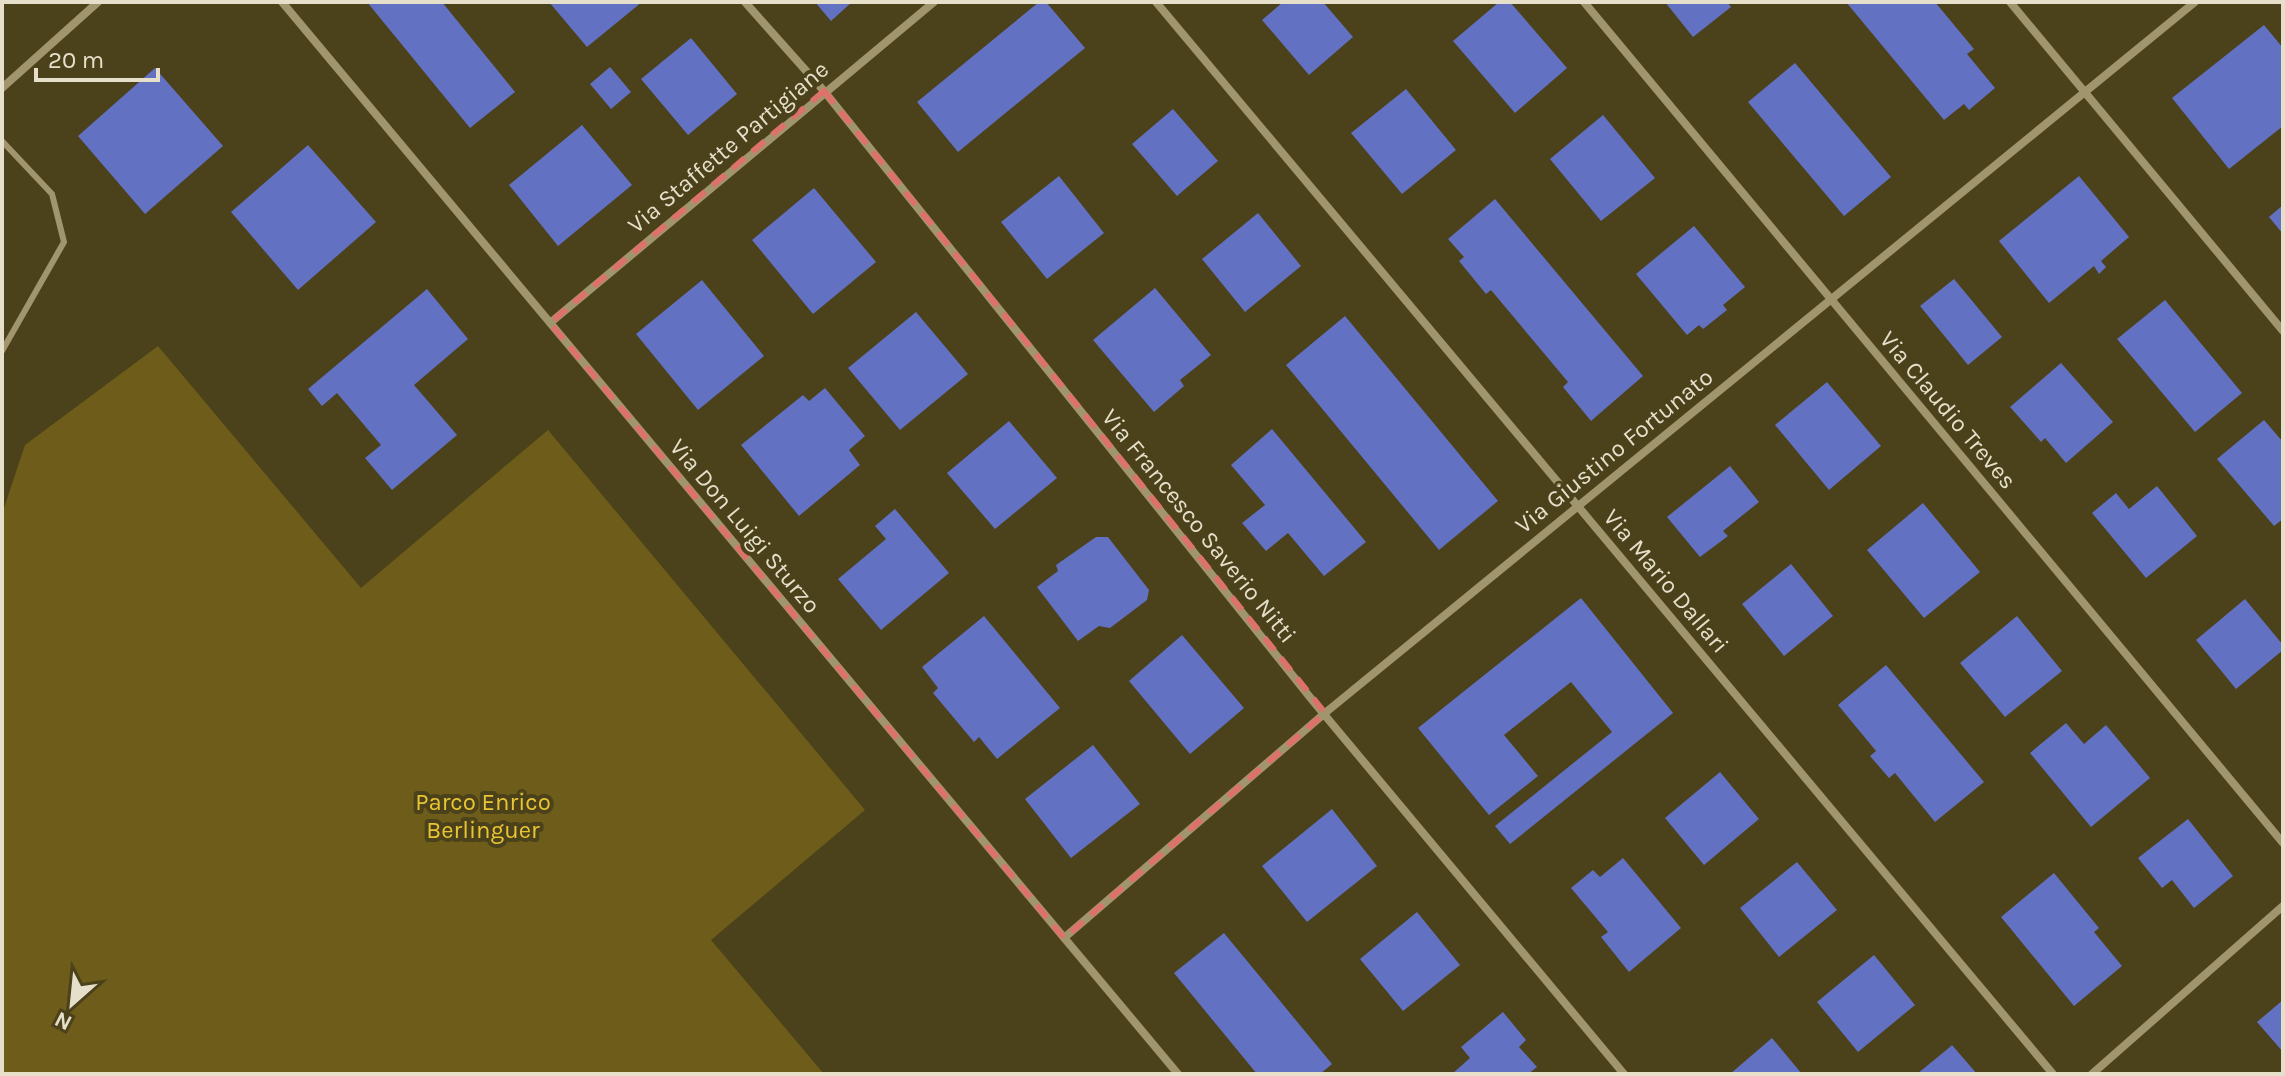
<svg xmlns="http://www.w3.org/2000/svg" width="2285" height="1076" viewBox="0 0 2285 1076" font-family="Karla,sans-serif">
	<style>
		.green { fill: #6e5d1a }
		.building { fill: #6371c3 }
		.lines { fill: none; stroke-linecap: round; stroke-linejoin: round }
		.lane { stroke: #a1956d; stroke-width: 6 }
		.street { stroke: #a1956d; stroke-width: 8 }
		.marked { fill: none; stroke: #dc7269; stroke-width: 6; stroke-dasharray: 16 10; stroke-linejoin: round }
		.labels { text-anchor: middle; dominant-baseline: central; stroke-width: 8; stroke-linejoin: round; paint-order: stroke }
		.street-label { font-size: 24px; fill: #e6e0cb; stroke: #4b411a }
		.park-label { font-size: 24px; fill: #e8c534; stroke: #4b411a }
	</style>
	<rect width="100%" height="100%" fill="#4b411a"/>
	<path class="green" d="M 158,346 L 361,588 L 548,430 L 865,810 L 711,940 L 824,1074 L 2,1074 L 2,514 L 25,445 Z"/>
	<path class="building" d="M 367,2 L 442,2 L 515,92 L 470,128 Z
		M 549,2 L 642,2 L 587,47 Z
		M 815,2 L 852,2 L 831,21 Z
		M 1039,2 L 1046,2 L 1085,48 L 958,152 L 917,102 Z
		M 1283,2 L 1323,2 L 1353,37 L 1309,75 L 1262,20 Z
		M 1499,2 L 1510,2 L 1567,68 L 1515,113 L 1453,41 Z
		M 1665,2 L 1727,2 L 1731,7 L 1693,37 Z
		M 1846,2 L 1935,2 L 1974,49 L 1967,54 L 1995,88 L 1969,110 L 1964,104 L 1944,120 Z
		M 2264,25 L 2283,48 L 2283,126 L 2229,169 L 2172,98 Z
		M 691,38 L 737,94 L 688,135 L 641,79 Z
		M 1795,63 L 1891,177 L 1844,216 L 1748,102 Z
		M 610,67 L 631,92 L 611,109 L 590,84 Z
		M 155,68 L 223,146 L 145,214 L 78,136 Z
		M 1406,89 L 1456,150 L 1402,194 L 1351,133 Z
		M 1173,109 L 1218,161 L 1177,196 L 1132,144 Z
		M 1603,115 L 1655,178 L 1601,221 L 1550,159 Z
		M 582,125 L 632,185 L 558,246 L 509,185 Z
		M 308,145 L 376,222 L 298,290 L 231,212 Z
		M 1059,176 L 1104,233 L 1047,279 L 1001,222 Z
		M 2079,176 L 2129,237 L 2101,261 L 2106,267 L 2099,274 L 2094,266 L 2049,303 L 1999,241 Z
		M 814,188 L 876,262 L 813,314 L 752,240 Z
		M 1495,199 L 1643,376 L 1591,421 L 1563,387 L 1568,382 L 1491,290 L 1486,294 L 1459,261 L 1464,257 L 1448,239 Z
		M 2283,205 L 2283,234 L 2269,217 Z
		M 1258,213 L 1301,266 L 1245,312 L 1202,259 Z
		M 1694,226 L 1745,287 L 1723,305 L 1727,310 L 1703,329 L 1699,325 L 1687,335 L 1636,274 Z
		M 1954,279 L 2002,337 L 1968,365 L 1920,306 Z
		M 702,280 L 764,356 L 698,410 L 636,334 Z
		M 1155,288 L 1211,355 L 1180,380 L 1184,386 L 1154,412 L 1093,340 Z
		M 427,289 L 468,339 L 414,385 L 457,435 L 392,490 L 365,458 L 381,445 L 337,393 L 322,406 L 308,389 Z
		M 2165,300 L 2242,393 L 2195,432 L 2117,339 Z
		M 916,312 L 968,374 L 900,430 L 848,368 Z
		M 1345,316 L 1498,501 L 1439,550 L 1286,365 Z
		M 2061,363 L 2113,422 L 2066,463 L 2045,438 L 2041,442 L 2010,407 Z
		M 1827,382 L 1881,446 L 1829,490 L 1775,425 Z
		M 825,388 L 865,436 L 849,450 L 860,465 L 799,516 L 741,445 L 803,395 L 809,401 Z
		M 2264,420 L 2283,442 L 2283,519 L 2274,526 L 2217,459 Z
		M 1009,421 L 1057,478 L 995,529 L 947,473 Z
		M 1272,429 L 1366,542 L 1324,576 L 1288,533 L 1266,551 L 1242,523 L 1265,505 L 1231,465 Z
		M 1730,466 L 1759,502 L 1723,531 L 1728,536 L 1700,557 L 1667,517 Z
		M 2157,486 L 2197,536 L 2146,578 L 2092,513 L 2116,493 L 2129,509 Z
		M 1923,503 L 1980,572 L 1924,618 L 1867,550 Z
		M 895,509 L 949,573 L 881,630 L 838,579 L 886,539 L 875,526 Z
		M 1096,537 L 1108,537 L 1149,590 L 1147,600 L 1110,628 L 1099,626 L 1078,641 L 1037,587 L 1058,571 L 1056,565 Z
		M 1791,564 L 1833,616 L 1784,656 L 1742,604 Z
		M 1581,598 L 1673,713 L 1510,844 L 1495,826 L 1612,732 L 1571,682 L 1504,735 L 1538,776 L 1489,815 L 1418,728 Z
		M 2245,599 L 2283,645 L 2283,650 L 2236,689 L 2196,640 Z
		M 984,616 L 1060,708 L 997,759 L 979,737 L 974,742 L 933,693 L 938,688 L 922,667 Z
		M 2017,616 L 2062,671 L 2005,717 L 1960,663 Z
		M 1182,635 L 1244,708 L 1190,754 L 1129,681 Z
		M 1886,665 L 1984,782 L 1935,822 L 1895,773 L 1889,778 L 1870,756 L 1876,751 L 1838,705 Z
		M 2066,723 L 2084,744 L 2106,725 L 2150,778 L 2091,827 L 2030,753 Z
		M 1093,745 L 1140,804 L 1071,858 L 1025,799 Z
		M 1720,772 L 1759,819 L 1704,865 L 1665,818 Z
		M 1332,809 L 1377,866 L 1307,922 L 1262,866 Z
		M 2188,819 L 2233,876 L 2194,908 L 2172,880 L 2162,888 L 2138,858 Z
		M 1623,858 L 1681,928 L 1629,972 L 1601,937 L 1608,932 L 1571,888 L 1593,870 L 1600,877 Z
		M 1797,862 L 1837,910 L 1779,957 L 1740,908 Z
		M 2054,873 L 2099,928 L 2094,932 L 2122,966 L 2074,1006 L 2001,917 Z
		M 1417,912 L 1460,965 L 1403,1011 L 1360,959 Z
		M 1224,933 L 1332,1064 L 1320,1074 L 1257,1074 L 1174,973 Z
		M 1874,955 L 1915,1005 L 1858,1052 L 1817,1002 Z
		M 2283,1000 L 2283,1052 L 2257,1022 Z
		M 1503,1012 L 1526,1040 L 1519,1047 L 1537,1067 L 1528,1074 L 1452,1074 L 1470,1058 L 1461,1047 Z
		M 1772,1038 L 1802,1074 L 1730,1074 Z
		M 1952,1045 L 1977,1074 L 1917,1074 L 1950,1047 Z"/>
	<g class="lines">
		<path class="lane" d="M 2,141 L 52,194 L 64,242 L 2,351"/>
		<path class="street" d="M 282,2 L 1178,1074
			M 745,2 L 824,91 L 1313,701 L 1624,1074
			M 1156,2 L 2053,1074
			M 1584,2 L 2283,843
			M 2010,2 L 2283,331
			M 2,88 L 98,2
			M 550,323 L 934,2
			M 1064,938 L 1325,713 L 2195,2
			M 2092,1074 L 2283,906"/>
	</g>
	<path class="marked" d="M 824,91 L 1325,713 L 1064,938 L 550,323 Z"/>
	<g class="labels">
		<g class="street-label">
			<text transform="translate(728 147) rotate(-40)">Via Staffette Partigiane</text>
			<text transform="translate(1948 410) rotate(50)">Via Claudio Treves</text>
			<text transform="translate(1614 451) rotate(-39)">Via Giustino Fortunato</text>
			<text transform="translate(745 526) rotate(50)">Via Don Luigi Sturzo</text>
			<text transform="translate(1199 526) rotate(51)">Via Francesco Saverio Nitti</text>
			<text transform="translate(1666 581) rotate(50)">Via Mario Dallari</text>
		</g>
		<g class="park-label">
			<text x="483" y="802">Parco Enrico<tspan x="483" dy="28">Berlinguer</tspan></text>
		</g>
	</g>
	<rect width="2285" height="1076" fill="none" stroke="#e6e0cb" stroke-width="8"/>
	<g transform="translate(72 1004) rotate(207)" stroke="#4b411a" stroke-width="6" paint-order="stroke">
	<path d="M0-6L14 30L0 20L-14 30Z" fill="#e6e0cb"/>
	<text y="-12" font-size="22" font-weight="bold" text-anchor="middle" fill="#e6e0cb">N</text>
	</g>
	<path d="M36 68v12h122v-12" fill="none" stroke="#e6e0cb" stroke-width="4"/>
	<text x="48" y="68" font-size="24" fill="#e6e0cb" stroke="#4b411a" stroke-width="6" paint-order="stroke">20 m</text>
</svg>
